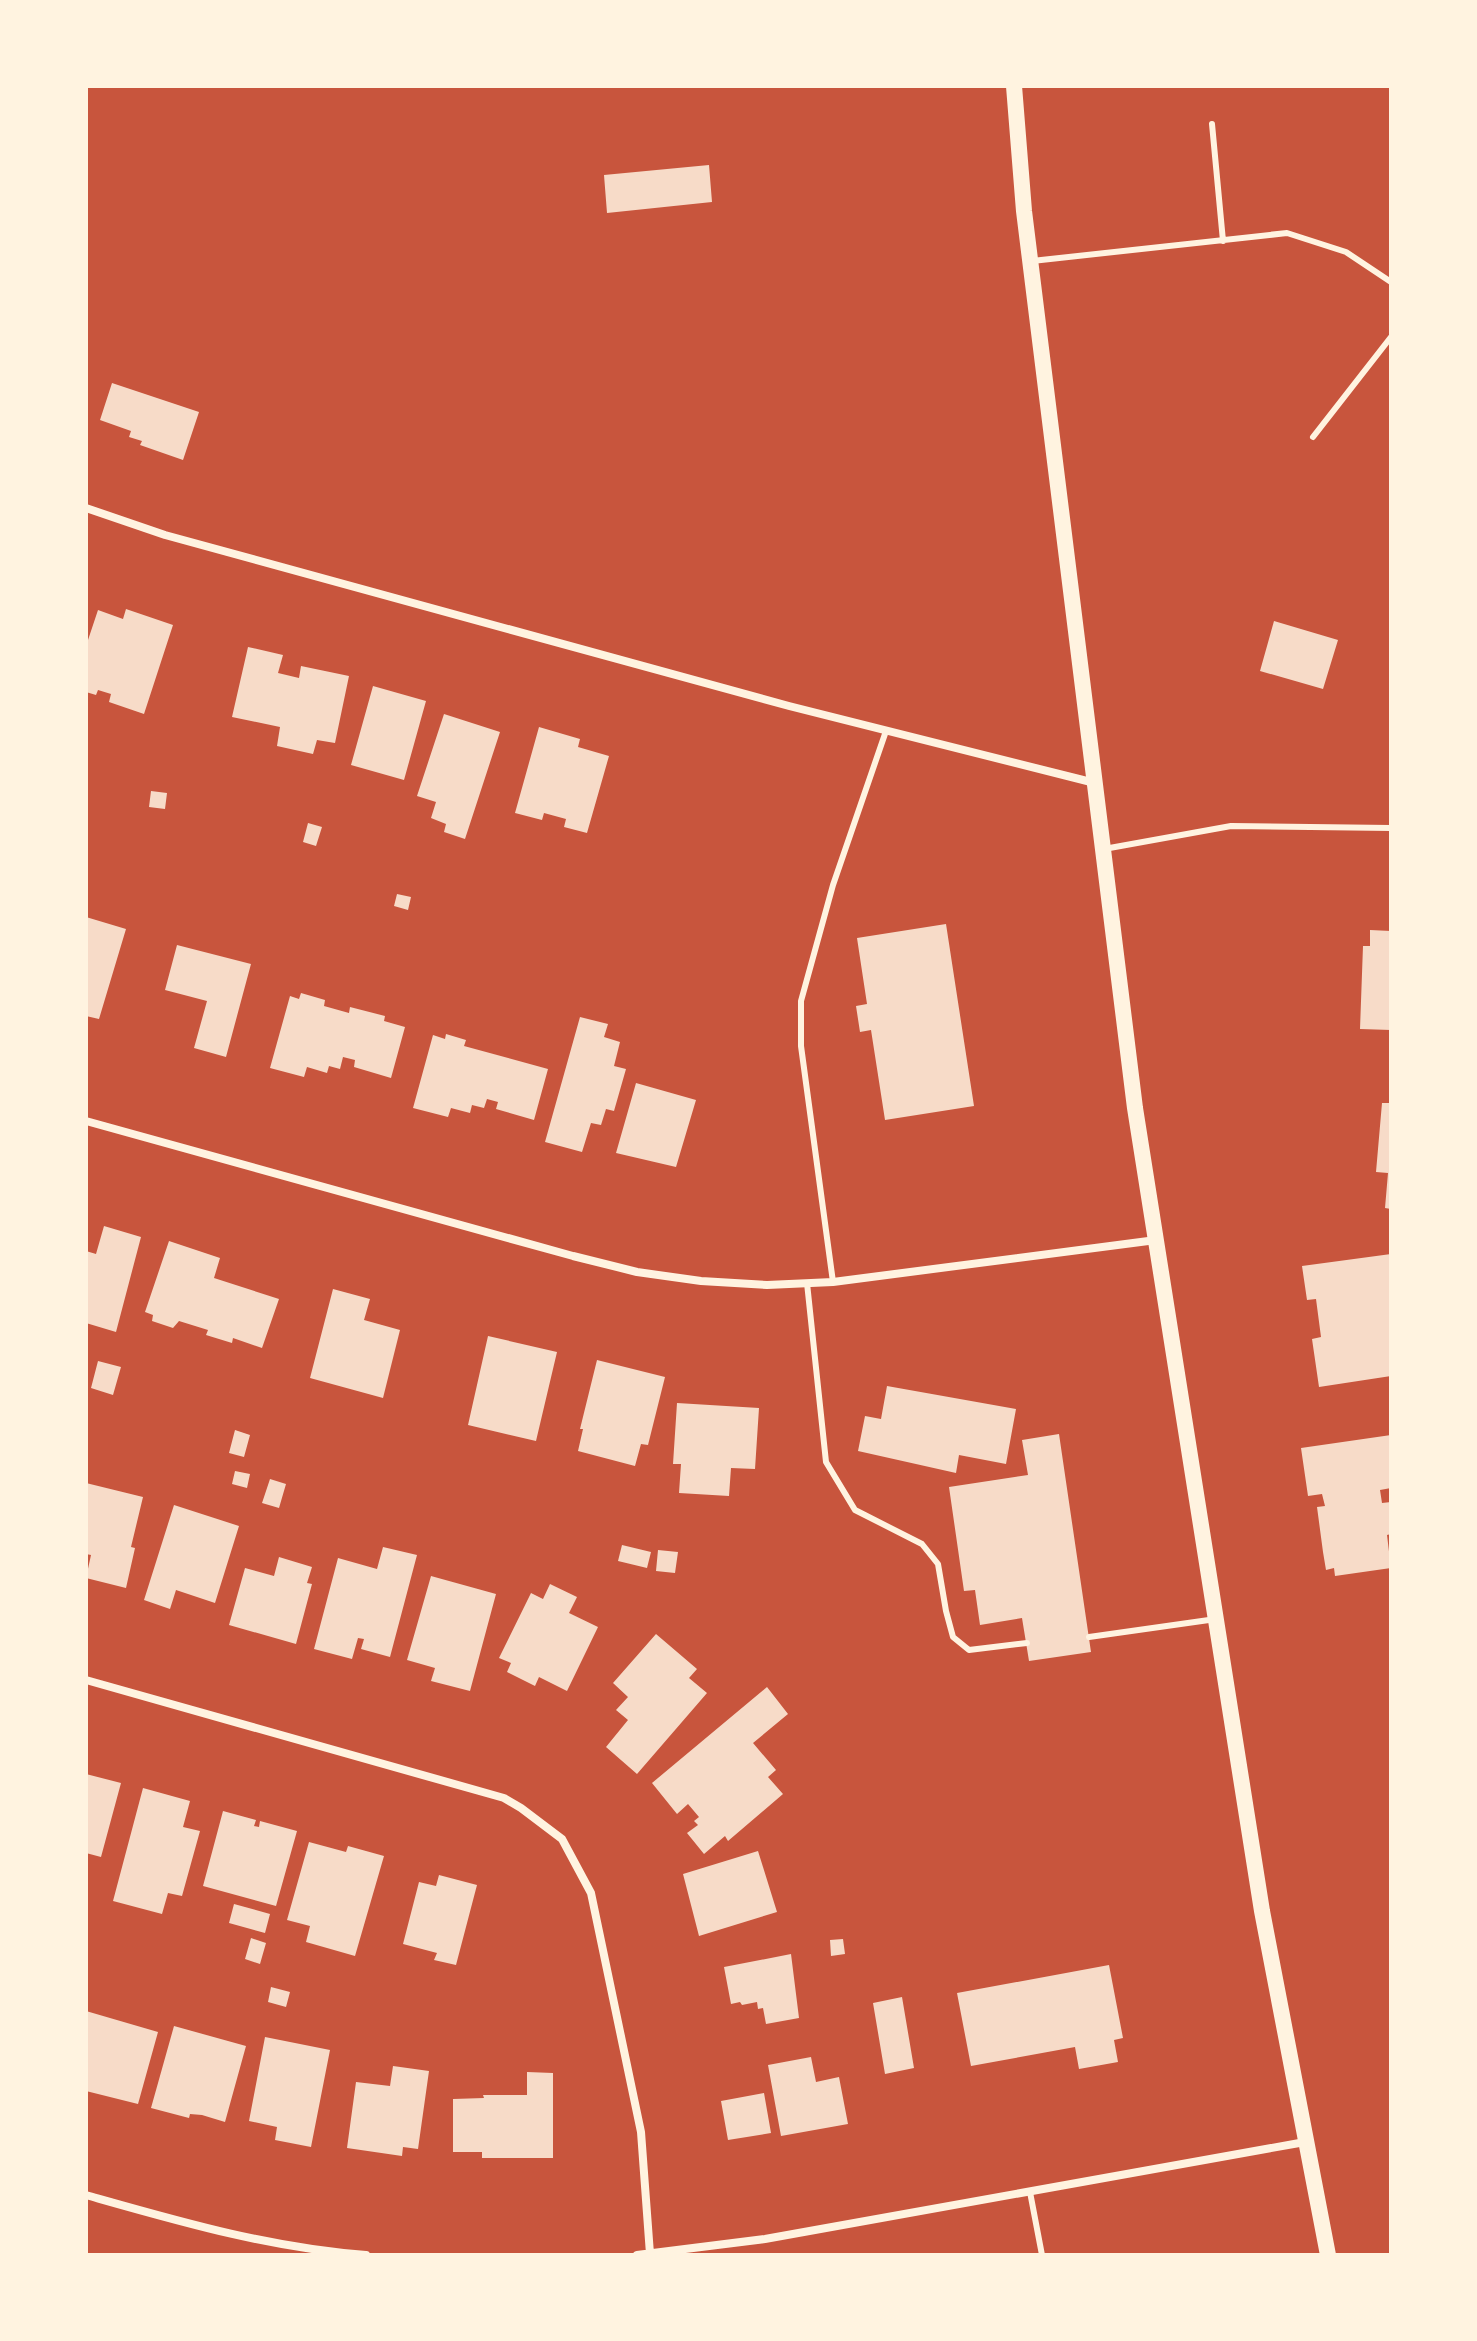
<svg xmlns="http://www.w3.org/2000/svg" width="1477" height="2341" viewBox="0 0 1477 2341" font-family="Montserrat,sans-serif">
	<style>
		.building { fill: #f7dbc8 }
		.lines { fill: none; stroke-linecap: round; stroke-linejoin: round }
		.service { stroke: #fff3e0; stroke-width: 6 }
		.minor { stroke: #fff3e0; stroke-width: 8 }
		.secondary { stroke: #fff3e0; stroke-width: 16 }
	</style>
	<rect width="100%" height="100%" fill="#c8553d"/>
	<path class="building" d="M 709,165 L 712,202 L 607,213 L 604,175 Z
		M 112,383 L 199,412 L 183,460 L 140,445 L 142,441 L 129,437 L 131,431 L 100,420 Z
		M 126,609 L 173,625 L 144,714 L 109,702 L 111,694 L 98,690 L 96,695 L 86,692 L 86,646 L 98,610 L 123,619 Z
		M 1274,621 L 1338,640 L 1323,689 L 1260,671 Z
		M 248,647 L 283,655 L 278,673 L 299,678 L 301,666 L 349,676 L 335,743 L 317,740 L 313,754 L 277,746 L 280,727 L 232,717 Z
		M 373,686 L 426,701 L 404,780 L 351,765 Z
		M 444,714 L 500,732 L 465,839 L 444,832 L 446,824 L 431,818 L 436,802 L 417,796 Z
		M 539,727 L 580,739 L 578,747 L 609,756 L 587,833 L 564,827 L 566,819 L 544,813 L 542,820 L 515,813 Z
		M 151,791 L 167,793 L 165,809 L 149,807 Z
		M 308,823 L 322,827 L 316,846 L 303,842 Z
		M 397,894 L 411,897 L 408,910 L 394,906 Z
		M 86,917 L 126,929 L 99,1019 L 86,1016 Z
		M 946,924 L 974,1106 L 885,1120 L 871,1030 L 860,1032 L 856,1006 L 867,1004 L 857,938 Z
		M 1370,930 L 1391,931 L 1391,1030 L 1360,1029 L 1363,946 L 1370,946 Z
		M 177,945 L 251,964 L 226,1057 L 194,1048 L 207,1001 L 165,990 Z
		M 301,993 L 325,1000 L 324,1006 L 349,1013 L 350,1007 L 385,1016 L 384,1021 L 405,1027 L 391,1078 L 354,1067 L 355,1060 L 343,1057 L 340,1069 L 329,1066 L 327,1073 L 307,1067 L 304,1077 L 270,1068 L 290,996 L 299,999 Z
		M 580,1017 L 608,1024 L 604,1037 L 620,1042 L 614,1066 L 626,1069 L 614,1111 L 606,1109 L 601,1125 L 591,1123 L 582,1152 L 545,1142 Z
		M 446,1034 L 466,1040 L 464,1046 L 548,1069 L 534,1120 L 496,1109 L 498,1102 L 487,1099 L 484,1108 L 472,1105 L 470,1113 L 451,1108 L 448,1117 L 413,1108 L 433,1035 L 445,1039 Z
		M 636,1083 L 696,1100 L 676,1167 L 616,1153 Z
		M 1382,1103 L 1391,1103 L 1391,1209 L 1385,1208 L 1388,1173 L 1376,1172 Z
		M 104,1226 L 141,1237 L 116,1332 L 86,1323 L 86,1251 L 96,1254 Z
		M 169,1241 L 220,1258 L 214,1278 L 279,1299 L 262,1348 L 233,1338 L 232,1343 L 206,1335 L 208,1330 L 179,1321 L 173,1328 L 152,1321 L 153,1315 L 145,1312 Z
		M 1391,1254 L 1391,1376 L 1319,1387 L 1312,1339 L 1321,1337 L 1316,1299 L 1307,1300 L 1302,1266 Z
		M 333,1289 L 370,1299 L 364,1320 L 400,1330 L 383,1398 L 310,1378 Z
		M 488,1336 L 557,1352 L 536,1441 L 468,1425 Z
		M 597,1360 L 665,1377 L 648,1445 L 641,1444 L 635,1466 L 578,1451 L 583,1429 L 580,1429 Z
		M 98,1361 L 121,1367 L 113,1395 L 91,1388 Z
		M 887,1386 L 1016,1409 L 1006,1464 L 959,1455 L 956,1473 L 858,1451 L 865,1416 L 881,1419 Z
		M 677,1403 L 759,1408 L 755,1469 L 731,1468 L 729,1496 L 679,1493 L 681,1464 L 673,1464 Z
		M 235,1430 L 250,1435 L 244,1457 L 229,1453 Z
		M 1059,1434 L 1091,1652 L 1029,1661 L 1022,1618 L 980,1625 L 975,1590 L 964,1591 L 949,1487 L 1028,1475 L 1022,1440 Z
		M 1391,1435 L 1391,1488 L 1380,1490 L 1382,1503 L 1391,1502 L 1391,1534 L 1387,1535 L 1391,1568 L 1335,1576 L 1334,1568 L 1326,1570 L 1323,1552 L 1317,1507 L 1325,1506 L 1322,1494 L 1308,1496 L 1301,1448 Z
		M 235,1471 L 250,1474 L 247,1488 L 232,1484 Z
		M 270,1479 L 286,1484 L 279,1508 L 262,1503 Z
		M 86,1483 L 143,1497 L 131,1547 L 135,1548 L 126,1588 L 86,1578 L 91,1555 L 86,1554 Z
		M 174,1505 L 239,1526 L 215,1603 L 176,1590 L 170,1609 L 144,1600 Z
		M 622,1545 L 651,1552 L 647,1568 L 618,1561 Z
		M 383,1547 L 417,1555 L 390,1657 L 361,1649 L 364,1639 L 358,1638 L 352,1659 L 314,1649 L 338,1558 L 377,1569 Z
		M 658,1550 L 678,1552 L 675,1573 L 656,1571 Z
		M 279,1557 L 312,1567 L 307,1583 L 312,1584 L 296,1644 L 229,1625 L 245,1568 L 274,1576 Z
		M 431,1576 L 496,1594 L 470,1691 L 431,1681 L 435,1668 L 407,1660 Z
		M 550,1584 L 577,1597 L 569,1613 L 598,1627 L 567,1691 L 539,1677 L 535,1686 L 507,1672 L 511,1663 L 499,1658 L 531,1593 L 543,1599 Z
		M 656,1634 L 697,1669 L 689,1678 L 707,1693 L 637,1774 L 606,1747 L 628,1720 L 616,1710 L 628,1697 L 613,1683 Z
		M 767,1687 L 788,1714 L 753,1743 L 776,1770 L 768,1777 L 783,1794 L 728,1841 L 725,1836 L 704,1854 L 687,1833 L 698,1825 L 694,1821 L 699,1817 L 688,1804 L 677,1814 L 652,1783 Z
		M 86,1774 L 121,1783 L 101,1857 L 86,1853 Z
		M 143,1788 L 190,1801 L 183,1827 L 200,1831 L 182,1896 L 168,1893 L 162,1914 L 113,1901 Z
		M 223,1811 L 256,1820 L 254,1826 L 259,1827 L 260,1821 L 297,1831 L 276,1906 L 203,1886 Z
		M 309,1842 L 346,1852 L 348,1846 L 384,1856 L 355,1956 L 306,1942 L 310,1926 L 287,1920 Z
		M 758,1851 L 777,1912 L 699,1936 L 683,1874 Z
		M 439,1875 L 477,1885 L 456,1965 L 434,1960 L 437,1953 L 403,1944 L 419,1882 L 436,1886 Z
		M 234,1904 L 270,1914 L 265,1933 L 229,1923 Z
		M 251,1938 L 266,1943 L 260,1964 L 245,1959 Z
		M 843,1939 L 845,1954 L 831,1956 L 830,1940 Z
		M 791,1954 L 799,2018 L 766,2024 L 763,2008 L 758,2009 L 757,2002 L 742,2005 L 740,2002 L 731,2004 L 724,1967 Z
		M 1109,1965 L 1123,2038 L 1114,2040 L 1118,2062 L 1079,2069 L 1075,2047 L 971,2066 L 957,1993 Z
		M 271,1987 L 290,1992 L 286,2007 L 268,2002 Z
		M 902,1997 L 914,2068 L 885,2074 L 873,2003 Z
		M 86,2011 L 158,2032 L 138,2104 L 86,2091 Z
		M 174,2026 L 246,2046 L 225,2122 L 202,2115 L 190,2114 L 189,2118 L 151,2108 Z
		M 265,2037 L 330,2050 L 311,2147 L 275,2140 L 277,2127 L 249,2121 Z
		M 811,2057 L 816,2082 L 839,2077 L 848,2124 L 781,2136 L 768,2065 Z
		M 393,2066 L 429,2071 L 418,2149 L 403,2147 L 402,2156 L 347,2148 L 356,2082 L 390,2086 Z
		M 527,2072 L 553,2073 L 553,2158 L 482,2158 L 482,2152 L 453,2152 L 453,2099 L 484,2098 L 483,2095 L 527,2095 Z
		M 764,2093 L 771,2133 L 728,2140 L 721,2101 Z"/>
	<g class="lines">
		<path class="service" d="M 1212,124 L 1223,241
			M 1032,261 L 1287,233 L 1346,252 L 1391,282
			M 1313,437 L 1391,337
			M 1104,849 L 1231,826 L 1391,828
			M 833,1282 L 801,1046 L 801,1001 L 833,885 L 886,731
			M 807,1283 L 826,1462 L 855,1510 L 922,1544 L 938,1564 L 946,1611 L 953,1637 L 969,1650 L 1027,1643
			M 1089,1637 L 1216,1619
			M 1030,2192 L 1042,2255"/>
		<path class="minor" d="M 86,508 L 165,535 L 789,706 L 1095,783
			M 86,1121 L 573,1256 L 637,1272 L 701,1281 L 767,1285 L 833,1282 L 1156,1240
			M 86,1680 L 504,1798 L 521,1808 L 562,1839 L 591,1893 L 641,2132 L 650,2254
			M 86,2195 C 178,2221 270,2248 366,2255
			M 637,2255 L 765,2239 L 1305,2142"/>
		<path class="secondary" d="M 1014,86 L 1024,211 L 1135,1108 L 1262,1911 L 1328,2255"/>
	</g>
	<rect width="1477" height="2341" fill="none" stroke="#fff3e0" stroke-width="176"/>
</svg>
